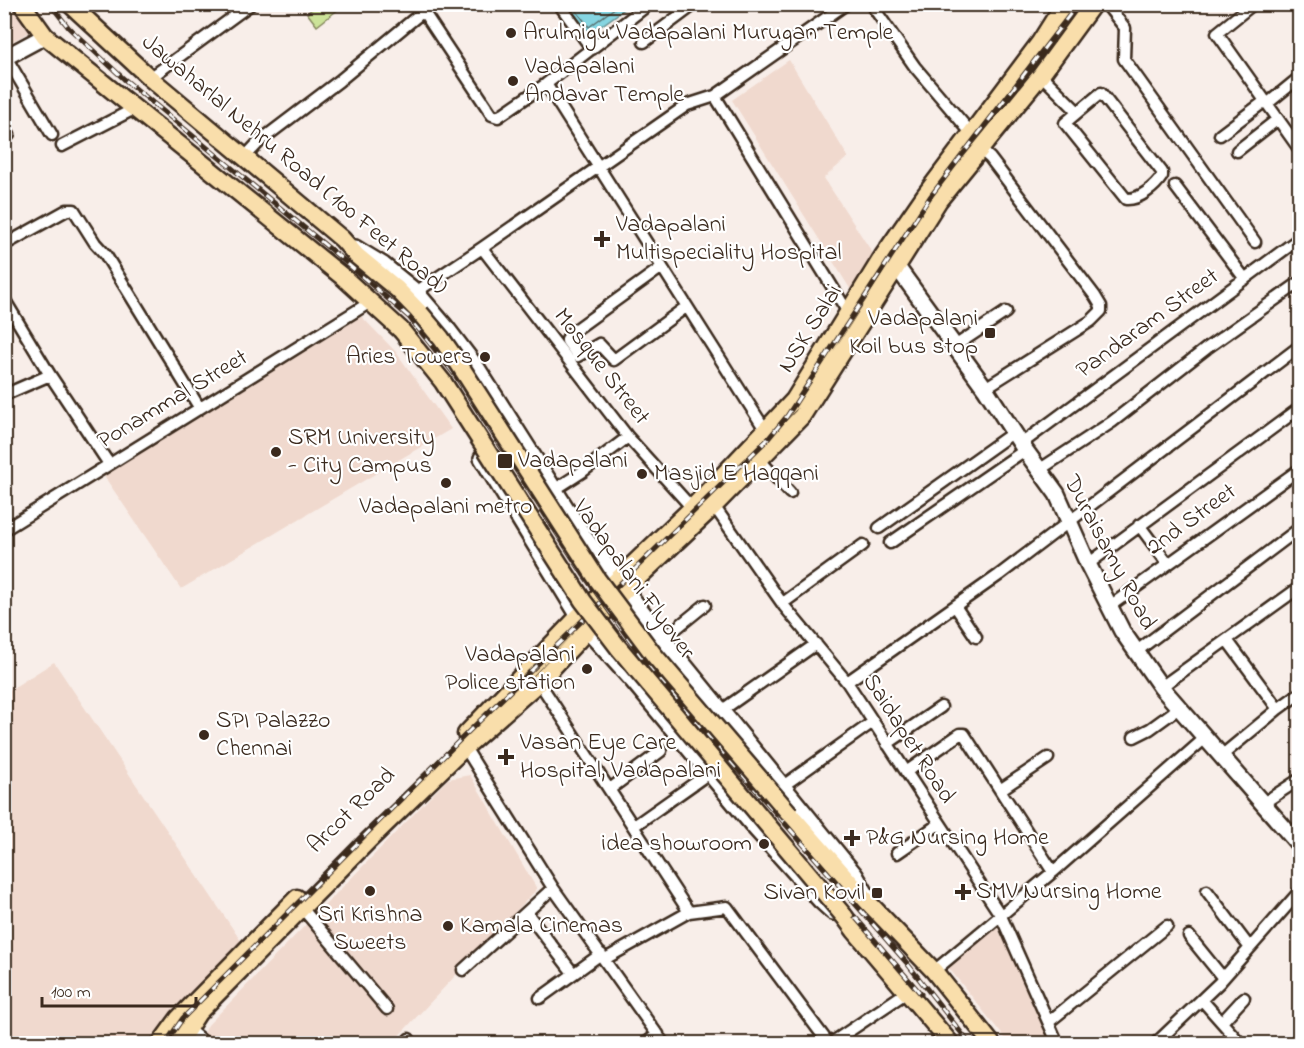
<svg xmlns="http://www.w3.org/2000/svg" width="1304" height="1048" viewBox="0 0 1304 1048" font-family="'Indie Flower',sans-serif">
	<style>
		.built { fill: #f0d9ce }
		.green { fill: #cce399; stroke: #84865c; stroke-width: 1.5 }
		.water { fill: #85d5e1; stroke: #679193; stroke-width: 1.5 }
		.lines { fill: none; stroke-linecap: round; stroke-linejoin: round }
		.shore { stroke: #596e6c; stroke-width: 1.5 }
		.street-casing { stroke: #3b2a1e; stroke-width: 15 }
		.secondary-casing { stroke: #3b2a1e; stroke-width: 20 }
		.primary-casing { stroke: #3b2a1e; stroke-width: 21 }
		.street { stroke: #fff; stroke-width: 10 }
		.secondary { stroke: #fff; stroke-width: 15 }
		.primary { stroke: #f9deab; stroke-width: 16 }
		.rail-casing { stroke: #3b2a1e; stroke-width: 5 }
		.rail { stroke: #fff; stroke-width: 3; stroke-dasharray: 9; stroke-linecap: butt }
		.primary-bridge-casing { stroke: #3b2a1e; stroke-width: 21; stroke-linecap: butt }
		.primary-bridge { stroke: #f9deab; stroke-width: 16 }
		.poi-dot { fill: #3b2a1e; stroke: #fff; stroke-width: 2 }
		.labels { text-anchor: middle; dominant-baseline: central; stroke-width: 4.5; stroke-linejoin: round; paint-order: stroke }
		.poi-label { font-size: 24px; fill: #3b2a1e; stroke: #fff; text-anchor: start }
		.street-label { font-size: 24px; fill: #3b2a1e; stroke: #fff }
	</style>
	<rect width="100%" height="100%" fill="#f8eee9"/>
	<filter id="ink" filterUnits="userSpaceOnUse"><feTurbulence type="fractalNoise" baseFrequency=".0167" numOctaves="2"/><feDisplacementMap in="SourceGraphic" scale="12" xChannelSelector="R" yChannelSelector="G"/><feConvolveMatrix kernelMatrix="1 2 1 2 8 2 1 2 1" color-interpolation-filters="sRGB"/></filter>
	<g filter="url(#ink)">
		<path class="built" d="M 5,4 L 10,5 L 30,32 L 5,45 Z
			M 789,60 L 848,157 L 824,178 L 881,266 L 859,303 L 732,100 Z
			M 359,314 L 396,352 L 451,429 L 181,589 L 104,476 Z
			M 54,662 L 241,941 L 167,1023 L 153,1043 L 5,1044 L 5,693 Z
			M 470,775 L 537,889 L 392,1043 L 199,1044 L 208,1025 L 448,779 Z
			M 997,927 L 1018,967 L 1053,1043 L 1009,1043 L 948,967 Z"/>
		<path class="green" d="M 318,4 L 344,4 L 344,5 L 317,26 L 307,13 Z"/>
		<path class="water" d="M 564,5 L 630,5 L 587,36 Z"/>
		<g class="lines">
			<path class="shore" d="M 571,4 L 589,27 L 620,4"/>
			<defs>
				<path id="street" d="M 559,4 L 592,49
					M 871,4 L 915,67 L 972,134
					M 1106,4 L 1125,28 L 1124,59 L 1255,242
					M 1253,4 L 1217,33 L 1300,150
					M 423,11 L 492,115 L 498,117 L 546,84 L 649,4
					M 644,42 L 695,4
					M 6,57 L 52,135
					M 1041,75 L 1078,112 L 1065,123 L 1126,199 C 1139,200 1155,187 1162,176 L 1162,172 L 1101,93 L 1078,112
					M 150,78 L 251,4
					M 546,84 L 766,431
					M 715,96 L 849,314
					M 1267,104 L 1300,77
					M 1220,135 L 1265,101
					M 4,138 L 9,135
					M 62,146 L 134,109
					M 980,149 L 990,158 L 1095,296 L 1101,306 L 1101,311 L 1091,321 L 985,388
					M 1237,151 L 1278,119
					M 245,157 L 260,141 L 339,81 L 432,4
					M 1175,186 L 1245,279
					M 4,245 L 67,210 L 74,210 L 95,243 L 105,254 L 199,407
					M 482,248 L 628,437 L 692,508
					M 662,267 L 571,333 L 567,339 L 567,341 L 578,356 L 599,344 L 614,360 L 686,307
					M 416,292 L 482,248 L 687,105 L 715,96 L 846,4
					M 4,299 L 50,375 L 109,464
					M 955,346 L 1006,312
					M 4,395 L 50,375
					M 1021,444 L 1300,238
					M 759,459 L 790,493
					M 1039,470 L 1112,422 L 1207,348 L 1300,282
					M 554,490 L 582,472 L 628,437
					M 714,506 L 784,606 L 847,682 L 1001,916 L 1058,1044
					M 1139,525 L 1168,564
					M 879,528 L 1014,432
					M 4,530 L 364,306
					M 890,543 L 1025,450
					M 1088,564 L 1300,408
					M 783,603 L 863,545
					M 955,606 L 976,637
					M 1110,606 L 1300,469
					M 663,639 L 705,605
					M 1227,640 L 1278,709 L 1300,693
					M 1139,656 L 1137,651 L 1300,528
					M 539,682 L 689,912
					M 847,682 L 999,575 L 1300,346
					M 1161,687 L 1300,587
					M 721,711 L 816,644
					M 1134,737 L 1150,729 L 1179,708
					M 887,744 L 941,707
					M 463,749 L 469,754 L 553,888 L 664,1044
					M 1220,757 L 1278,709
					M 906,772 L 960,734 L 964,734 L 1053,872
					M 783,786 L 873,722
					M 610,789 L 661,751
					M 1000,790 L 1048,758
					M 1262,804 L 1300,779
					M 634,826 L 709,773
					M 897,853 L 939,824
					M 1207,891 L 1250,948
					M 302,908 L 387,1009
					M 527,913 L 573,973
					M 1189,936 L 1223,978
					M 605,959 L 689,912 L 727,907 L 829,1044
					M 463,970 L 553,888
					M 934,971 L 1053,872 L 1204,739
					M 540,998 L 601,954
					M 1202,1000 L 1241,1044
					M 1050,1021 L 1167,926
					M 1222,1022 L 1244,998
					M 188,1029 L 206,1044
					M 409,1039 L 412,1044
					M 645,1044 L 658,1034
					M 830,1044 L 907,992
					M 1155,1044 L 1219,983 L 1300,891"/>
				<path id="secondary" d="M 4,58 L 45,36
					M 355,248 L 383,265 L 416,292 L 445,326 L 477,368 L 585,538 L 671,649 L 855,875 L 866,894
					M 888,260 L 897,267 L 985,388 L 1025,450 L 1057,494 L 1088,564 L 1122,631 L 1161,687 L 1300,846
					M 482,458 L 588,631 L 633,681 L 756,829 L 821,901 L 833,912
					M 669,725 L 705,695"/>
				<path id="primary" d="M 22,4 L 45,36 L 343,277 L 401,330
					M 70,4 L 150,78 L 342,239 L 357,256 L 397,289 L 420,313
					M 466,734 L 579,616 L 692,508 L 794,400 L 883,256 L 925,195 L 1040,42 L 1064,4
					M 790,814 L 864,898 L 934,971 L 992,1044
					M 844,916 L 855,931 L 951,1044
					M 160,1044 L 179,1018 L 297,898
					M 178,1044 L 198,1013 L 369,840 L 463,749 L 539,682 L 624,591 L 714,506 L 802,416 L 939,200 L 1041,75 L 1093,4"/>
			</defs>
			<use href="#street" class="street-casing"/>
			<use href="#secondary" class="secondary-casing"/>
			<use href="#primary" class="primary-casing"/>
			<use href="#street" class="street"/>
			<use href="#secondary" class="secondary"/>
			<use href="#primary" class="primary"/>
			<defs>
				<path id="rail" d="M 50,4 L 69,28 L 124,79 L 342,259 L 409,317 L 455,375 L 583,574 L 651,670 L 906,962 L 970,1044
					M 855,917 L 921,994
					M 165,1044 L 183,1018 L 458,742 L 768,439 L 787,416 L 930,197 L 1078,4"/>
			</defs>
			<use href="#rail" class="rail-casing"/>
			<use href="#rail" class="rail"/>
			<defs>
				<path id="primary-bridge" d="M 420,313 L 441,338 L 457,361 L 597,579 L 654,655 L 790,814
					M 401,330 L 443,382 L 583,601 L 618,647 L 844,916"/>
			</defs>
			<use href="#primary-bridge" class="primary-bridge-casing"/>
			<use href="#primary-bridge" class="primary-bridge"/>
		</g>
	</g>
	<g class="poi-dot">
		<circle cx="511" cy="33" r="6"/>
		<circle cx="513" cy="81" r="6"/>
		<path d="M599 230h6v6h6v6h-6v6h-6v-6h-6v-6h6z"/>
		<rect x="984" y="327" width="12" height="12" rx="3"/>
		<circle cx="485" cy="357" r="6"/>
		<circle cx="276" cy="452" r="6"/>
		<rect x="497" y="453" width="16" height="16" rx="3"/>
		<circle cx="642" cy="474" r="6"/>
		<circle cx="446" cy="483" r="6"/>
		<circle cx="587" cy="669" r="6"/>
		<circle cx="204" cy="735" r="6"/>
		<path d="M503 748h6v6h6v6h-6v6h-6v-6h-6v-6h6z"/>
		<path d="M849 829h6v6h6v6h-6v6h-6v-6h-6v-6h6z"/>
		<circle cx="764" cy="844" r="6"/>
		<circle cx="370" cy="891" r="6"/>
		<path d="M960 883h6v6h6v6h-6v6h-6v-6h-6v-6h6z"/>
		<rect x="871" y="887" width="12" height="12" rx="3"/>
		<circle cx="448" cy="926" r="6"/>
	</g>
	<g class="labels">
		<g class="poi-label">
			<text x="523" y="33">Arulmigu Vadapalani Murugan Temple</text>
			<text x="525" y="67">Vadapalani<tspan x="525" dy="28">Andavar Temple</tspan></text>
			<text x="616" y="225">Vadapalani<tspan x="616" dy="28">Multispeciality Hospital</tspan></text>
			<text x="978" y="319" text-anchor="end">Vadapalani<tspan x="978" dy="28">Koil bus stop</tspan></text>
			<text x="473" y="357" text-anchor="end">Aries Towers</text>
			<text x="288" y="438">SRM University<tspan x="288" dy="28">- City Campus</tspan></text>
			<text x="518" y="461">Vadapalani</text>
			<text x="654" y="474">Masjid E Haqqani</text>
			<text x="446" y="507" text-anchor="middle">Vadapalani metro</text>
			<text x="575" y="655" text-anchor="end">Vadapalani<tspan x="575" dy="28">Police station</tspan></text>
			<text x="216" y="721">SPI Palazzo<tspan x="216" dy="28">Chennai</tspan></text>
			<text x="520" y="743">Vasan Eye Care<tspan x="520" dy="28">Hospital, Vadapalani</tspan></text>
			<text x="866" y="838">P&amp;G Nursing Home</text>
			<text x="752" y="844" text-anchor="end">idea showroom</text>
			<text x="976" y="892">SMV Nursing Home</text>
			<text x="865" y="893" text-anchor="end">Sivan Kovil</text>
			<text x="370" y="915" text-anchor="middle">Sri Krishna<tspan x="370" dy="28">Sweets</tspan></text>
			<text x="460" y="926">Kamala Cinemas</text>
		</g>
		<g class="street-label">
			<text transform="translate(294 165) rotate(40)">Jawaharlal Nehru Road (100 Feet Road)</text>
			<text transform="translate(1148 324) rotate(-36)">Pandaram Street</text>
			<text transform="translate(811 329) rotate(-58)">NSK Salai</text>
			<text transform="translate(601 367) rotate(52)">Mosque Street</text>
			<text transform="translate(173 400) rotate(-31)">Ponammal Street</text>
			<text transform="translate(1192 520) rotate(-36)">2nd Street</text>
			<text transform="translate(1109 553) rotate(62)">Duraisamy Road</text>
			<text transform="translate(633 580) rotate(54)">Vadapalani Flyover</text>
			<text transform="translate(908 739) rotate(57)">Saidapet Road</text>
			<text transform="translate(352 811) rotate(-44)">Arcot Road</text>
		</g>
	</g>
	<rect width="1304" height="1048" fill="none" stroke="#fff" stroke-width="24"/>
	<rect x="12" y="12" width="1280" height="1024" fill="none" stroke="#3b2a1e" stroke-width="2" filter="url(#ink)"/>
	<path d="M42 997v9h154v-9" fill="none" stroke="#3b2a1e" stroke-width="3"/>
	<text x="51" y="997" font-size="18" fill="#3b2a1e" stroke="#ffffff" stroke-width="4.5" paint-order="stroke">100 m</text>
</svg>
